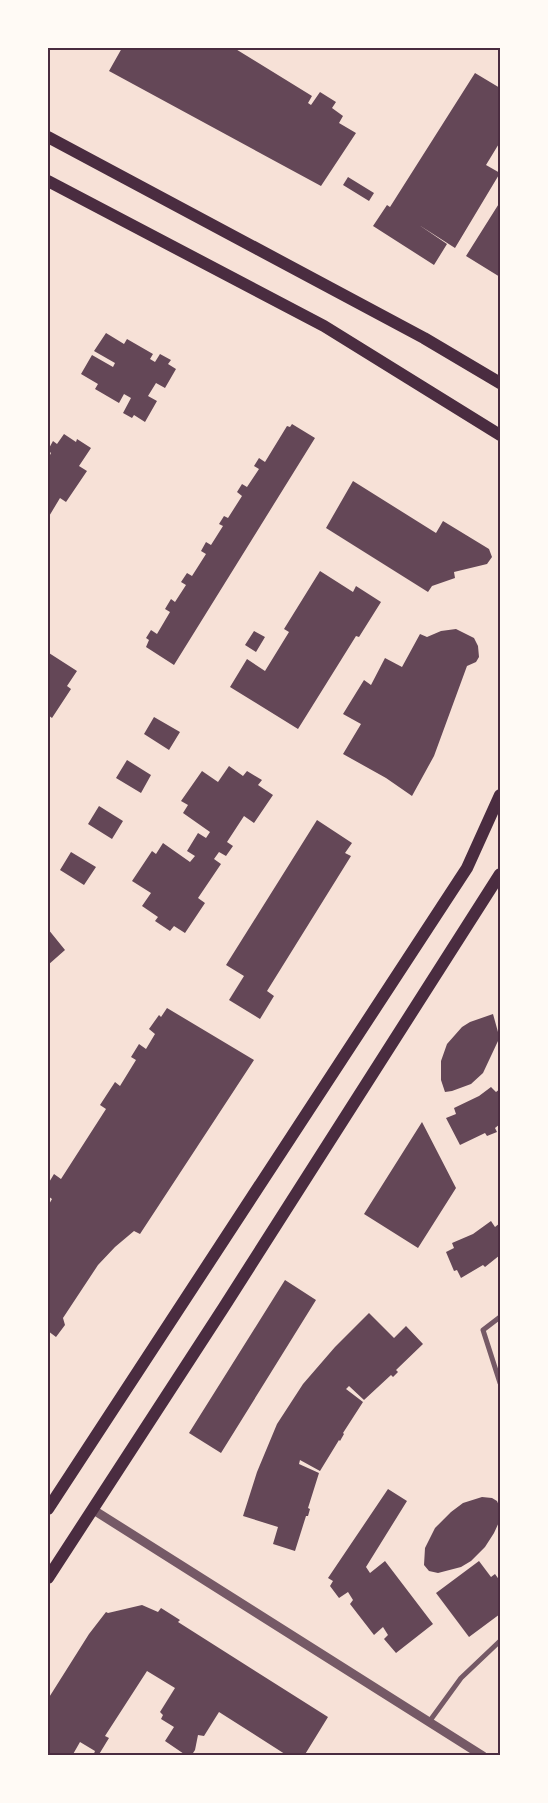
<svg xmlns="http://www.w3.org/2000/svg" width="548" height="1803" viewBox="0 0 548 1803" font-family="Signika,sans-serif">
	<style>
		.building { fill: #644757 }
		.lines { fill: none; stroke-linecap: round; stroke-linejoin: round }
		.minor { stroke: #755966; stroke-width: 5 }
		.tertiary { stroke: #755966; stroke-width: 9 }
		.primary { stroke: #4a2c40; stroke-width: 12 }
		.neatline { fill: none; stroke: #4a2c40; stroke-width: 2 }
	</style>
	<rect width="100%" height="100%" fill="#f7e1d7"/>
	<path class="building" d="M 122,48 L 234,48 L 312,96 L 308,103 L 311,105 L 320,92 L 336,102 L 332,108 L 343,116 L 339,123 L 356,133 L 321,186 L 109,71 Z
		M 475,73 L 500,88 L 500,142 L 486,165 L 500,173 L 455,248 L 419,225 L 447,244 L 434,265 L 373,226 L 387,205 L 390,207 Z
		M 348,177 L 374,193 L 369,201 L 343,185 Z
		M 500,202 L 500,277 L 466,256 Z
		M 106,333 L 124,344 L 127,339 L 153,354 L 150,359 L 155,362 L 160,354 L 171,360 L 168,364 L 176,369 L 165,388 L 156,383 L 148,396 L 157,401 L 145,422 L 134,415 L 132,418 L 123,413 L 131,398 L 124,394 L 119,403 L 95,389 L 98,384 L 81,374 L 92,355 L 113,367 L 115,363 L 94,351 Z
		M 292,424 L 315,438 L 174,665 L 146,647 L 149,640 L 146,638 L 151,630 L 157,634 L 170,612 L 165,609 L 171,599 L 175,602 L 186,585 L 181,582 L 187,573 L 192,576 L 206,554 L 201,551 L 206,542 L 211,545 L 223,526 L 219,524 L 224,516 L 228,518 L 242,496 L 237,492 L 242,484 L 247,487 L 259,469 L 254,466 L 259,458 L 265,462 L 287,426 L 290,427 Z
		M 64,434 L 76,442 L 77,439 L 91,448 L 79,466 L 87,471 L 66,502 L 60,498 L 48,518 L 48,459 L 51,453 L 48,450 L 53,441 L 57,444 Z
		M 353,481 L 436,533 L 443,521 L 489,549 L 492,557 L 487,564 L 454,572 L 455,578 L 432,586 L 428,592 L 326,528 Z
		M 320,571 L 353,592 L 356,586 L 381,602 L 359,637 L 356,636 L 298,729 L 230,687 L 247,659 L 265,671 L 289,632 L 284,629 Z
		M 456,629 L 474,638 L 478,646 L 479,657 L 476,662 L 467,666 L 434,756 L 412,796 L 386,778 L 343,754 L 361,724 L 343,714 L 364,680 L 371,685 L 385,658 L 402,667 L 420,634 L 427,637 L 441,631 Z
		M 254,631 L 265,637 L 256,652 L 245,645 Z
		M 49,653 L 77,671 L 67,686 L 71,689 L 52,718 L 48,715 Z
		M 154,717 L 180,732 L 169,750 L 144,734 Z
		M 127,760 L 151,775 L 141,793 L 116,778 Z
		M 229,766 L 243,776 L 247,771 L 262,780 L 258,785 L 273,795 L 254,823 L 244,816 L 227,842 L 233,846 L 226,856 L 219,852 L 214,859 L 221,864 L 198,898 L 205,903 L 185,933 L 174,926 L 170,931 L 155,921 L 158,917 L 142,906 L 151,893 L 132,881 L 152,851 L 156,854 L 163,843 L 190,862 L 195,856 L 187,851 L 198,833 L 206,838 L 210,832 L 183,813 L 188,805 L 181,801 L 202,771 L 218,782 Z
		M 99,806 L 123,821 L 112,839 L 88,824 Z
		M 317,820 L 352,843 L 345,853 L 351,856 L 267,991 L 274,996 L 260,1019 L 229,1000 L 244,976 L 226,965 Z
		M 71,852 L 96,867 L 84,885 L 60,870 Z
		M 48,929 L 65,950 L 48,965 Z
		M 167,1008 L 254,1060 L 140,1234 L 134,1231 L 115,1247 L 98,1265 L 63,1318 L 65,1325 L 56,1337 L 48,1331 L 48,1206 L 52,1199 L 48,1196 L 48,1184 L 54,1174 L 61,1179 L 106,1109 L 100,1105 L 115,1082 L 120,1086 L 136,1060 L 131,1057 L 139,1044 L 146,1049 L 155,1034 L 149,1029 L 159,1015 L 161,1017 Z
		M 493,1014 L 498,1032 L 498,1041 L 483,1073 L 471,1084 L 452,1091 L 445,1092 L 441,1080 L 441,1061 L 447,1044 L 462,1027 L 470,1022 Z
		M 491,1087 L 496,1092 L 500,1089 L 500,1124 L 495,1128 L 497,1132 L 487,1136 L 485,1133 L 460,1145 L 446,1118 L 456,1114 L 454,1108 L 479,1096 Z
		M 422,1122 L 456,1188 L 418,1248 L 364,1214 Z
		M 491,1221 L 495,1227 L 500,1223 L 500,1255 L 485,1267 L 483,1265 L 461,1278 L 457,1270 L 454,1271 L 446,1252 L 454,1248 L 452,1243 L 473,1234 Z
		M 285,1280 L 316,1300 L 221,1453 L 189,1433 Z
		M 369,1313 L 394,1338 L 406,1326 L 423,1344 L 396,1370 L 398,1372 L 393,1377 L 391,1375 L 364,1400 L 349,1386 L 346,1389 L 363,1402 L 343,1433 L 344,1434 L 340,1441 L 339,1440 L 320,1471 L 300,1460 L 299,1464 L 319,1473 L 308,1508 L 310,1509 L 308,1516 L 306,1516 L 295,1551 L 273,1544 L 278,1527 L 243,1516 L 257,1472 L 277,1424 L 303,1384 L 335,1347 Z
		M 388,1489 L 407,1501 L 366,1567 L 370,1573 L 385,1561 L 433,1624 L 396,1653 L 384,1639 L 388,1635 L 383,1627 L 374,1635 L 350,1604 L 353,1600 L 348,1592 L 339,1598 L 330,1586 L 333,1581 L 328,1578 Z
		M 482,1497 L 492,1498 L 497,1501 L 500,1508 L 500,1520 L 494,1533 L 485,1547 L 471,1561 L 461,1567 L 438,1573 L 429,1571 L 424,1565 L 425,1548 L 435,1528 L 451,1512 L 463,1503 Z
		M 479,1561 L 491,1577 L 495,1574 L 500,1581 L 500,1614 L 469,1637 L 436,1593 Z
		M 142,1605 L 158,1612 L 161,1608 L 180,1620 L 178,1622 L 328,1717 L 304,1756 L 288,1756 L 219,1712 L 204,1736 L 198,1735 L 195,1750 L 191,1756 L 187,1756 L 165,1741 L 174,1727 L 161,1719 L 163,1715 L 160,1712 L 175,1688 L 147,1671 L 105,1736 L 109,1738 L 98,1756 L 93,1756 L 95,1751 L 80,1742 L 72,1756 L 48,1756 L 48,1699 L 89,1634 L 106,1612 L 108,1613 Z"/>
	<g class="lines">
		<path class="minor" d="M 500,1317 L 483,1330 L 500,1383
			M 429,1722 L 461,1678 L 500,1641"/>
		<path class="tertiary" d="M 92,1509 L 483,1756"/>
		<path class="primary" d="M 48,137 L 424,338 L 500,383
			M 48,181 L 324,326 L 500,435
			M 48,1509 L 467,868 L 500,795
			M 48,1578 L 224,1307 L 500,874"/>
	</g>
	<rect width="548" height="1803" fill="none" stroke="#fffaf5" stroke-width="98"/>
	<rect x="49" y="49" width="450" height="1705" class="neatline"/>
</svg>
